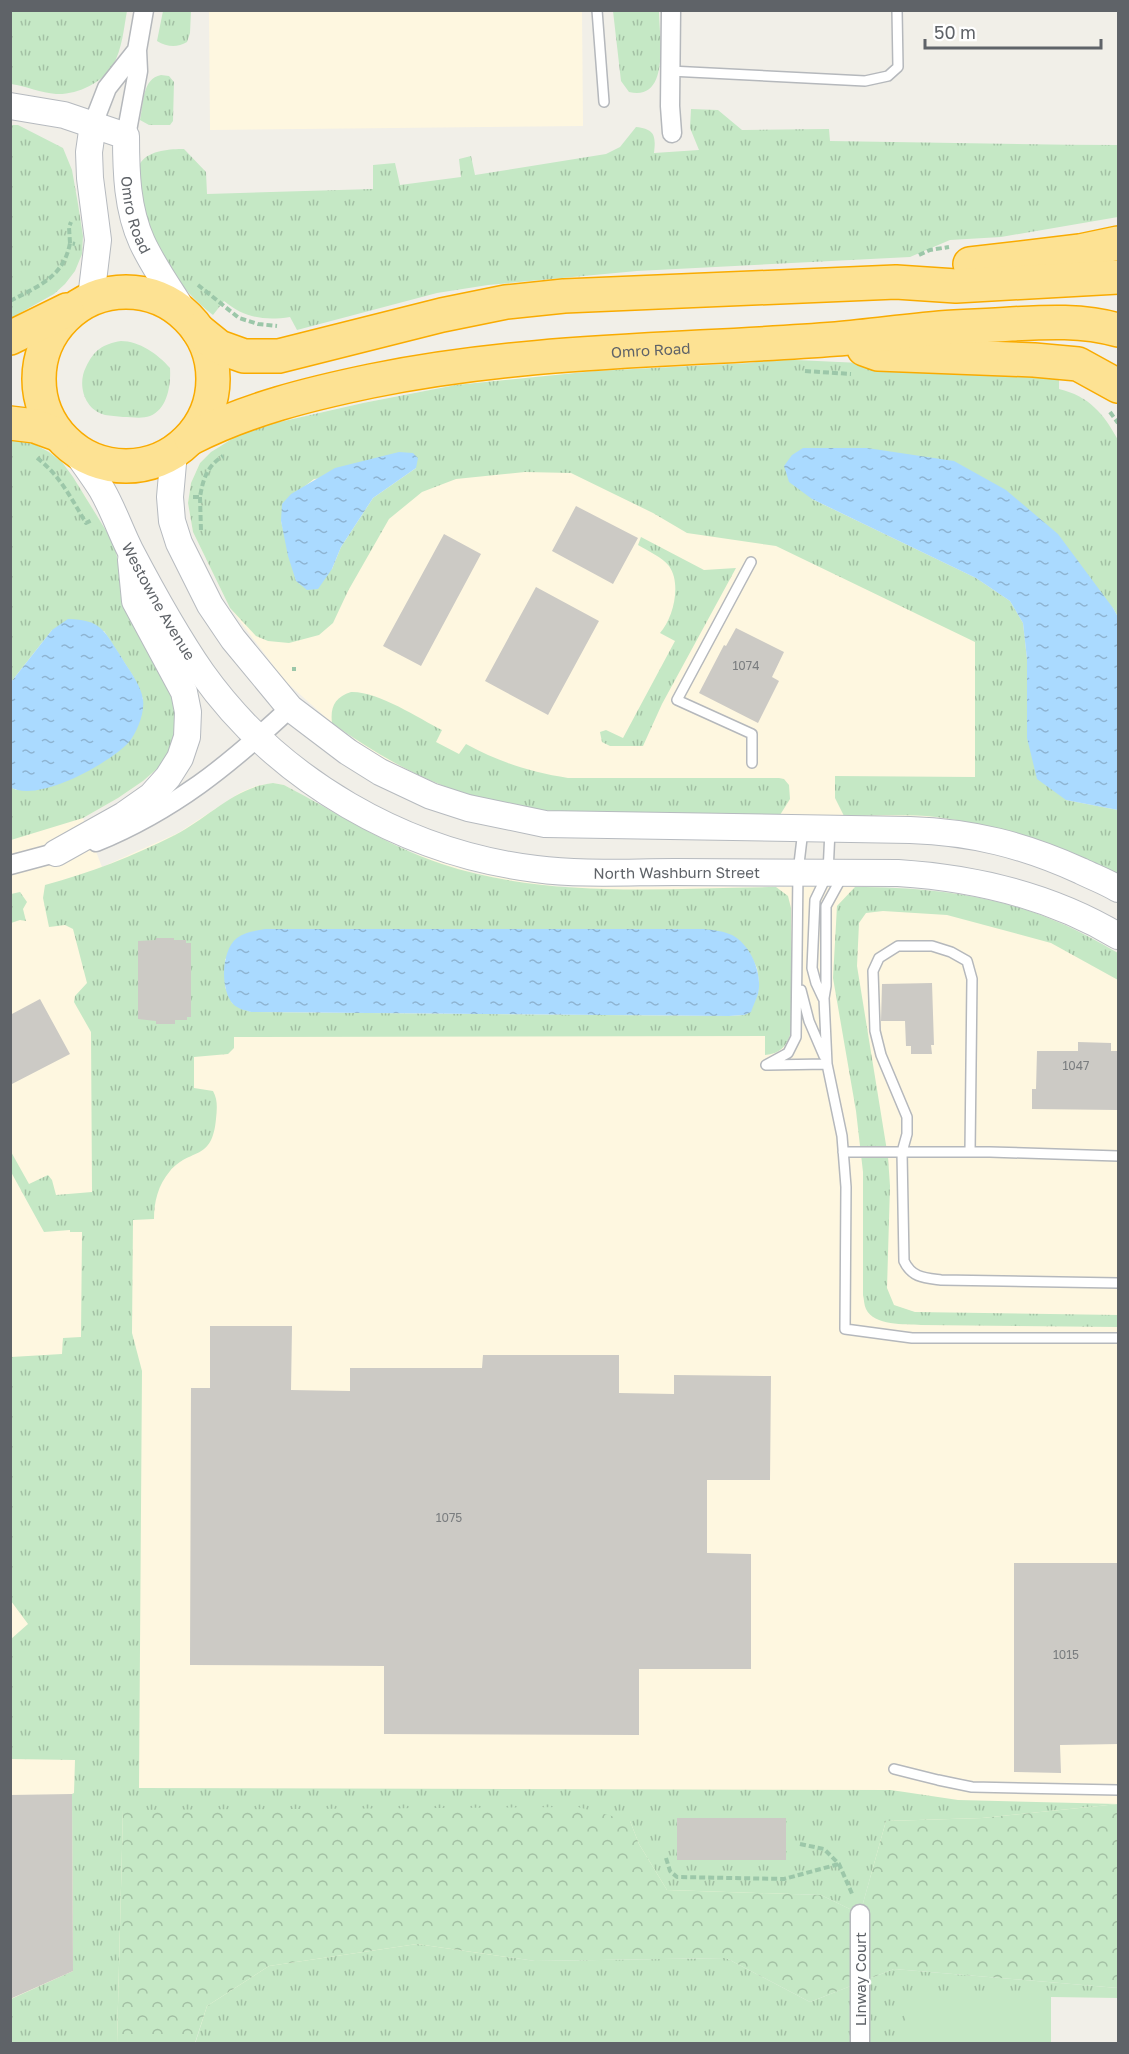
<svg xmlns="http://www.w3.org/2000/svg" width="1129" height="2054" viewBox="0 0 1129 2054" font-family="'Golos Text',sans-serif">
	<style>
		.commercial { fill: #fef7e0 }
		.grass { fill: url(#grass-tufts); fill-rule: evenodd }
		.forest { fill: url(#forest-crowns) }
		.pitch { fill: #c5e8c5 }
		.water { fill: url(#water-ripples) }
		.building { fill: #cccac5 }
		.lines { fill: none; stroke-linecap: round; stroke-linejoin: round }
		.lane-casing { stroke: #b5b8bc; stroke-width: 12 }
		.street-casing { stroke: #b5b8bc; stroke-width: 21 }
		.secondary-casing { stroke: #b6babf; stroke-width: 28 }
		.highway-casing { stroke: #f9ab00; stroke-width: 36 }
		.path { stroke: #9cc7a9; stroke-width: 4; stroke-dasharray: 6 3; stroke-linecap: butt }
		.lane { stroke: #fff; stroke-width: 9 }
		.street { stroke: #fff; stroke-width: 18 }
		.secondary { stroke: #fff; stroke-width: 26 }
		.highway { stroke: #fde293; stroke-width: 33 }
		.labels { text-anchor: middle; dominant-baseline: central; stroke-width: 4.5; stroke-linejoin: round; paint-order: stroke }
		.number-label { font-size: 12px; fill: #7a7d7f }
		.street-label { font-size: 15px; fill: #5f6368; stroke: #fff }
	</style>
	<defs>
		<pattern id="grass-tufts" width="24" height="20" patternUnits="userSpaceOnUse" patternTransform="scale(1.5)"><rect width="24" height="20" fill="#c5e8c5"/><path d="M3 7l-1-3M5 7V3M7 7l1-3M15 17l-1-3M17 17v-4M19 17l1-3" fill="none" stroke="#a3c0a4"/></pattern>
		<pattern id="forest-crowns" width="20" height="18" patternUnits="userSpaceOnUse" patternTransform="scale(1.5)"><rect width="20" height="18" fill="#c5e8c5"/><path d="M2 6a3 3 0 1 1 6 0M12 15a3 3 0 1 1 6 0" fill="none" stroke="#a3c0a4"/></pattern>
		<pattern id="water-ripples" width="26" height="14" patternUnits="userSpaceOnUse" patternTransform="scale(1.5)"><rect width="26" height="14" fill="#aadaff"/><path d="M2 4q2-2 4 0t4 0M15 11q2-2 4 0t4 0" fill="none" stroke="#8eb4d2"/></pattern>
	</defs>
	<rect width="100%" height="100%" fill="#f1efe8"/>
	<path class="commercial" d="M 209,11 L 582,11 L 583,126 L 210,130 Z
		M 639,370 L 1007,624 L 1012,831 L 935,817 L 780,815 L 466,794 L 437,784 L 403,769 L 373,752 L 332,723 L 285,681 L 230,608 L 193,532 L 188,503 L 191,483 L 200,463 L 214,450 L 235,437 L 262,426 L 363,403 L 456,385 L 542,375 Z
		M 11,440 L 34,444 L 49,452 L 62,462 L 85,496 L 116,552 L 159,767 L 143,781 L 118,798 L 83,818 L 102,867 L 178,833 L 241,792 L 256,786 L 273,783 L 284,785 L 363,829 L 407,851 L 475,873 L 561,887 L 870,887 L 953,893 L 1029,911 L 1054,920 L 1118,953 L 1118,1821 L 126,2043 L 11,2044 Z"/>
	<path class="grass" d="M 10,11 L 11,10 L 127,11 C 124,27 122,50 113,65 C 102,83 77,95 56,94 C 41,93 26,86 11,84 Z
		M 163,11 L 191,11 L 190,33 L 187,42 C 177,48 167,47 157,41 Z
		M 613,11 L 659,11 C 659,35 671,102 629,92 L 621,81 Z
		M 161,75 L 169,76 L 174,82 L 173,121 L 170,125 L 149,125 L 140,120 C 144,102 142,79 161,75 Z
		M 691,109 L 718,110 L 742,130 L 829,129 L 830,141 C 926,142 1022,145 1118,145 L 1118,217 L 1001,237 L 950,240 L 910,257 L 637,271 L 488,285 L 437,293 L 297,330 L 290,317 C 265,321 244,318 224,301 L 213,315 C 187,296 161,261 150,230 C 146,219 145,206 142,194 C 140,185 135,170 141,162 C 150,150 171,149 184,149 L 206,172 L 207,194 L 373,189 L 373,165 L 395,163 L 400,185 L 461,177 L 459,159 L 471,156 L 475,175 L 606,154 L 620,147 L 636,127 C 655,129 656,136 654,153 L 699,150 L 690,128 Z
		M 11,125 L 18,125 L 63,148 L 72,170 L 78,204 L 83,236 L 82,254 L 75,271 L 65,284 L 54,294 L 11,318 Z
		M 121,341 C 139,341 158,354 170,368 C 171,384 168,409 150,416 C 142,419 132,417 123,417 C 117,416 110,416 105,415 C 84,410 77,384 86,367 C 94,350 103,344 121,341 Z
		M 774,359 L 1059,372 L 1059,389 C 1089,396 1104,414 1118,440 L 1118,617 L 1113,608 L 803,448 L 812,499 L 976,578 L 1010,601 L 1023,623 L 1027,659 L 1066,800 L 1118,810 L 1118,874 C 1060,846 1001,825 936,817 C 906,814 874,816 844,816 L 835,798 L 835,776 L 975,777 L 975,642 L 776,546 L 687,533 L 653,513 L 571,473 L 525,472 L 456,479 L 422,492 L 389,519 L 348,591 L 333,623 L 319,635 L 289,643 L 268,641 L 256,636 L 230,608 L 193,532 L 188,503 L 191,483 L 200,463 L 211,452 L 235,437 L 262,426 L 363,403 L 456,385 L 595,371 L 750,363 ZM 416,468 L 373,498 L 341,547 L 332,569 L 296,581 L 281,521 L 305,486 L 314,479 Z
		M 11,440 L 34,444 L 49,452 L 62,462 L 73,477 L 110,537 L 116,552 L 124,590 L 174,700 L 177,730 L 172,746 L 159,767 L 143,781 L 118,798 L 83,818 L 11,840 L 11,787 L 16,790 L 143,699 L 133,676 L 104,631 L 52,630 L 11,682 Z
		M 641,537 L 704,570 L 736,568 L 662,704 L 643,746 L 610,746 L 602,742 L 600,732 L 606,730 L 623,738 L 675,641 L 660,633 C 673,619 682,584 669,566 C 662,557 648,551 638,545 Z
		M 351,692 C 378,691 418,718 442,730 L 436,742 L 459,754 L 466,744 C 499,762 530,772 568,778 L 779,778 L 784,779 L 789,785 L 790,799 L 780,815 C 728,814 677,814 625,813 C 582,812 540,813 498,803 C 435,788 384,760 332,723 C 330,707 335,697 351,692 Z
		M 273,783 L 284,785 C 336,812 385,845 442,864 C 547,899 666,888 776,887 L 788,896 L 791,908 L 791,1032 C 787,1046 780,1054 765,1055 L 765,1036 L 234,1037 L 234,1048 L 228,1054 L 194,1057 L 194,1088 L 213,1091 C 218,1100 217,1109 216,1119 C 212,1162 191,1147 170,1171 C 158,1185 154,1202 154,1219 L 133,1220 L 132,1333 L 142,1371 L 139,1788 L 891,1790 L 958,1800 L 1118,1804 L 982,1818 L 886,1821 L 860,1914 L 821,1895 L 667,1890 L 639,1844 L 630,1821 L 123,1810 L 117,2043 L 11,2043 L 11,1999 L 73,1971 L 72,1794 L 74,1793 L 75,1760 L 11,1759 L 11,1639 L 28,1624 L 11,1601 L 11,1357 L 62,1354 L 63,1338 L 81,1337 L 82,1232 L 70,1232 L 70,1230 L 44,1232 L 11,1172 L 10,1150 L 29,1184 L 48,1175 L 52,1180 L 56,1195 L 92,1192 L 91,1032 L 74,1002 L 75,996 L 87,983 L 73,929 L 65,925 L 49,927 L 43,898 L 45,885 C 90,873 133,856 175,835 C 208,818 235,787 273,783 ZM 312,929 L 704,929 L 744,946 L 751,956 L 757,968 L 759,982 L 758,993 L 750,1012 L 744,1015 L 729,1016 L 251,1012 L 232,1003 L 225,987 L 225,959 Z
		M 855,887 C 921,887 992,894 1053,920 C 1076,929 1097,941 1118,953 L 1118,980 L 1051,943 L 947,915 L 883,911 L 866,913 L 859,923 L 857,966 L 888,1157 L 890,1186 L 887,1288 L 894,1305 L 915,1312 L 1118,1315 L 1118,1327 L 921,1325 C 905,1324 874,1326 866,1309 C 864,1305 864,1299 863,1295 L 863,1172 L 856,1111 L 833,978 L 837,906 Z
		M 20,892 L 27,902 L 23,909 L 26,921 L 20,920 L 11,923 L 11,894 Z
		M 417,1944 L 535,1961 L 726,1958 L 810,2002 L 894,1969 L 1118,1988 L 1118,1998 L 1051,1997 L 1051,1994 L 906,1994 L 906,2043 L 195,2044 L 207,2006 L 269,1966 Z"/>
	<path class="forest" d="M 1118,1804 L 1118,1988 L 894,1969 L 810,2002 L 726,1958 L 535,1961 L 417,1944 L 269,1966 L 207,2006 L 195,2043 L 117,2044 L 123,1810 L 578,1807 L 630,1821 L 639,1844 L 667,1890 L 821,1895 L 860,1914 L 886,1821 L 982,1818 Z"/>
	<path class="pitch" d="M 906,1994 L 1051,1994 L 1051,2043 L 906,2043 Z"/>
	<path class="water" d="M 803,448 L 867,448 L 954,461 L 1006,490 L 1058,534 L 1113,608 L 1118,617 L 1118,810 L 1066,800 L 1037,779 L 1027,738 L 1027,659 L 1023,623 L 1010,601 L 976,578 L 812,499 L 789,482 L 784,466 L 792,455 Z
		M 399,452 L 413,453 L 418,458 L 416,468 L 373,498 L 341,547 L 332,569 L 318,589 L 307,590 L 296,581 L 288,556 L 281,521 L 282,504 L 291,494 L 335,468 Z
		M 68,619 C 101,620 103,629 120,655 C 127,667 142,686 143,700 C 145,712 137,733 129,742 C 110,763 37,804 10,787 L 11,682 L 52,630 Z
		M 265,929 L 704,929 C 713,930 723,931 732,935 C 751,945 763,974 758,994 C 756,1000 753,1006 751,1012 L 744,1015 L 729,1016 L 251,1012 C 245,1010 238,1009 233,1004 C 220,990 221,950 237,938 C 245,932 255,931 265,929 Z"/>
	<path class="building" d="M 576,506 L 638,538 L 613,584 L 552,551 Z
		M 444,534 L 481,554 L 421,666 L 383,646 Z
		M 536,587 L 599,621 L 548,715 L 485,681 Z
		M 736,628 L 784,652 L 772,677 L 779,681 L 758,723 L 699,693 L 724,645 L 726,646 Z
		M 156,938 L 174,938 L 174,940 L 186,940 L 186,943 L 191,943 L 191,1017 L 187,1017 L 187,1020 L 175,1020 L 175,1024 L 156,1024 L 156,1021 L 138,1019 L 138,941 L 156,940 Z
		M 932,983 L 934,1045 L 931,1045 L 932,1054 L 911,1054 L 911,1046 L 906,1046 L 905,1021 L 881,1021 L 882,984 Z
		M 40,999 L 70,1054 L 10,1085 L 10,1015 Z
		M 1078,1042 L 1111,1043 L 1111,1051 L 1117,1051 L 1118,1110 L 1032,1109 L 1032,1089 L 1036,1089 L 1037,1051 L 1078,1051 Z
		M 210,1326 L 292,1326 L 291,1390 L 350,1391 L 350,1368 L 482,1368 L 483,1355 L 619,1355 L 619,1393 L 674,1394 L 674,1375 L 771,1376 L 770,1480 L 707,1480 L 707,1553 L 751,1554 L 751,1669 L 639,1669 L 639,1735 L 384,1734 L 384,1666 L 190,1665 L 191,1388 L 210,1388 Z
		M 1014,1563 L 1119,1563 L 1119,1744 L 1060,1745 L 1061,1773 L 1014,1772 Z
		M 72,1794 L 73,1971 L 10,1999 L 10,1795 Z
		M 677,1818 L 786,1818 L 786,1860 L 677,1860 Z"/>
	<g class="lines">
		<defs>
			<path id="lane" d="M 597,10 L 604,102
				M 670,71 L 865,81 L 888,76 L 898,67 L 897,10
				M 751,562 L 677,700 L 752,734 L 752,763
				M 843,875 L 826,906 L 826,986 L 824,998 L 827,1064 L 842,1136 L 846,1187 L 845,1329 L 912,1338 L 1118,1338
				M 801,990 L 809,1021 L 824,1056
				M 823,998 L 816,983 L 812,968 L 815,900 L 828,873 L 830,830
				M 766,1065 L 788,1053 L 796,1037 L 798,872 L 803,830
				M 768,1065 L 827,1064
				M 843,1152 L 990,1152 L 1118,1156
				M 970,1152 L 972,979 L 967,961 L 951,952 L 932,946 L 898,946 L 879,958 L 873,971 L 875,1031 L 881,1055 L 907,1117 L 907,1134 L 902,1152 L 904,1261 C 912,1278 925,1278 941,1280 L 1118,1283
				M 894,1769 L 938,1780 L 972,1787 L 1118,1790"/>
			<path id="street" d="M 671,10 L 670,106 L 672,133
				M 93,124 L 107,88 L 137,50
				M 126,136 L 138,71 L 137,50 L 144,10
				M 96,842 C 174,810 229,765 290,708
				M 10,865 L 66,850
				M 860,2044 L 860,1914"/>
			<g id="secondary">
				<path id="s1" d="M 10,106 L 64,115 L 126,136 C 126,172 127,209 142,242 C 154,268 171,291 186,315"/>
				<path d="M 91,298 L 98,240 L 90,178 L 89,152 L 93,124"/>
				<path id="s2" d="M 76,452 C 84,464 94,477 102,490 C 113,509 120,530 130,550 C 152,592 175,634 202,673 C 279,781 405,853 536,869 C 581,875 628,872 674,872 C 748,872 823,872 898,873 C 976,878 1051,896 1118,936"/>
				<path d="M 174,452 L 170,497 L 172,521 L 179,543 L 210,605 L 233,639 L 290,708 L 348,752 L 380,772 L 431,796 L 468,808 L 545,824 L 910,830 C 972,832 1024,845 1081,871 C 1093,877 1107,882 1118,889"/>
				<path d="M 56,853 L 124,815 L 151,796 L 168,777 L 180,758 L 187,737 L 188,712 L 184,692 L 135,601 L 131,560"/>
			</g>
			<g id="highway">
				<path d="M 970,264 L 1080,251 L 1118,243"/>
				<circle cx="126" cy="379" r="87"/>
				<path d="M 198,330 L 219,347 L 244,356 L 279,356 L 442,315 L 506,302 L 564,296 L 896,282 L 956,286 L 1118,277"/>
				<path d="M 10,338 L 67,310"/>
				<path d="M 864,349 L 878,354 L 1034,360 L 1078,364 L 1118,386"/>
				<path d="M 10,423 L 35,426 L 57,434"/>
				<path id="s3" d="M 191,438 C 248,409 309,394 371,381 C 527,349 679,351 836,339 C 871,336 905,331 940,328 C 963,326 987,326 1011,324 C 1047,322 1083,320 1118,330"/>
			</g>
		</defs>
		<use href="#lane" class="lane-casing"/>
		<use href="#street" class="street-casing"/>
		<use href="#secondary" class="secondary-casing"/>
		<use href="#highway" class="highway-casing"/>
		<path class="path" d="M 70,243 L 69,227 L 71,222
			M 919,255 L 930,250 L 949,247
			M 198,285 L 239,318 L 258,324 L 277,326
			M 10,301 C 37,287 64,277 70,243 L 75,244
			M 805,371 L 851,374
			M 1110,412 L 1118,423
			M 37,458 C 60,475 72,500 86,523 L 92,520
			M 193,497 L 200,497 C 203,479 207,466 223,456
			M 200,497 L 201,531
			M 294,667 L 294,671
			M 800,1844 L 824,1849 L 839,1864 L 853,1896
			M 666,1858 L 670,1871 L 677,1877 L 784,1879 L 839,1864"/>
		<use href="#lane" class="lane"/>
		<use href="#street" class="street"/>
		<use href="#secondary" class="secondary"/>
		<use href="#highway" class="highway"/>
	</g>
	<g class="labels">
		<g class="number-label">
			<text x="746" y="665">1074</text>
			<text x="1076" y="1065">1047</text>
			<text x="449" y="1517">1075</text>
			<text x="1066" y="1654">1015</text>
		</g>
		<g class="street-label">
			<text stroke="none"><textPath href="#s1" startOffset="200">Omro Road</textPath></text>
			<text stroke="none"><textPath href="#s3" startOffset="471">Omro Road</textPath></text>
			<text stroke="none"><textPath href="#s2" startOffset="171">Westowne Avenue</textPath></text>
			<text stroke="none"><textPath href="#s2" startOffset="794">North Washburn Street</textPath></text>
			<text transform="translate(860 1979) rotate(-90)">Linway Court</text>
		</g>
	</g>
	<rect width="1129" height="2054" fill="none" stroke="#5f6368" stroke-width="24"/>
	<path d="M925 39v9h176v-9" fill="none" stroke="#5f6368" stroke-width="3"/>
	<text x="934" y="39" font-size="18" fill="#5f6368" stroke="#ffffff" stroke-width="4.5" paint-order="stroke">50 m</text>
</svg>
